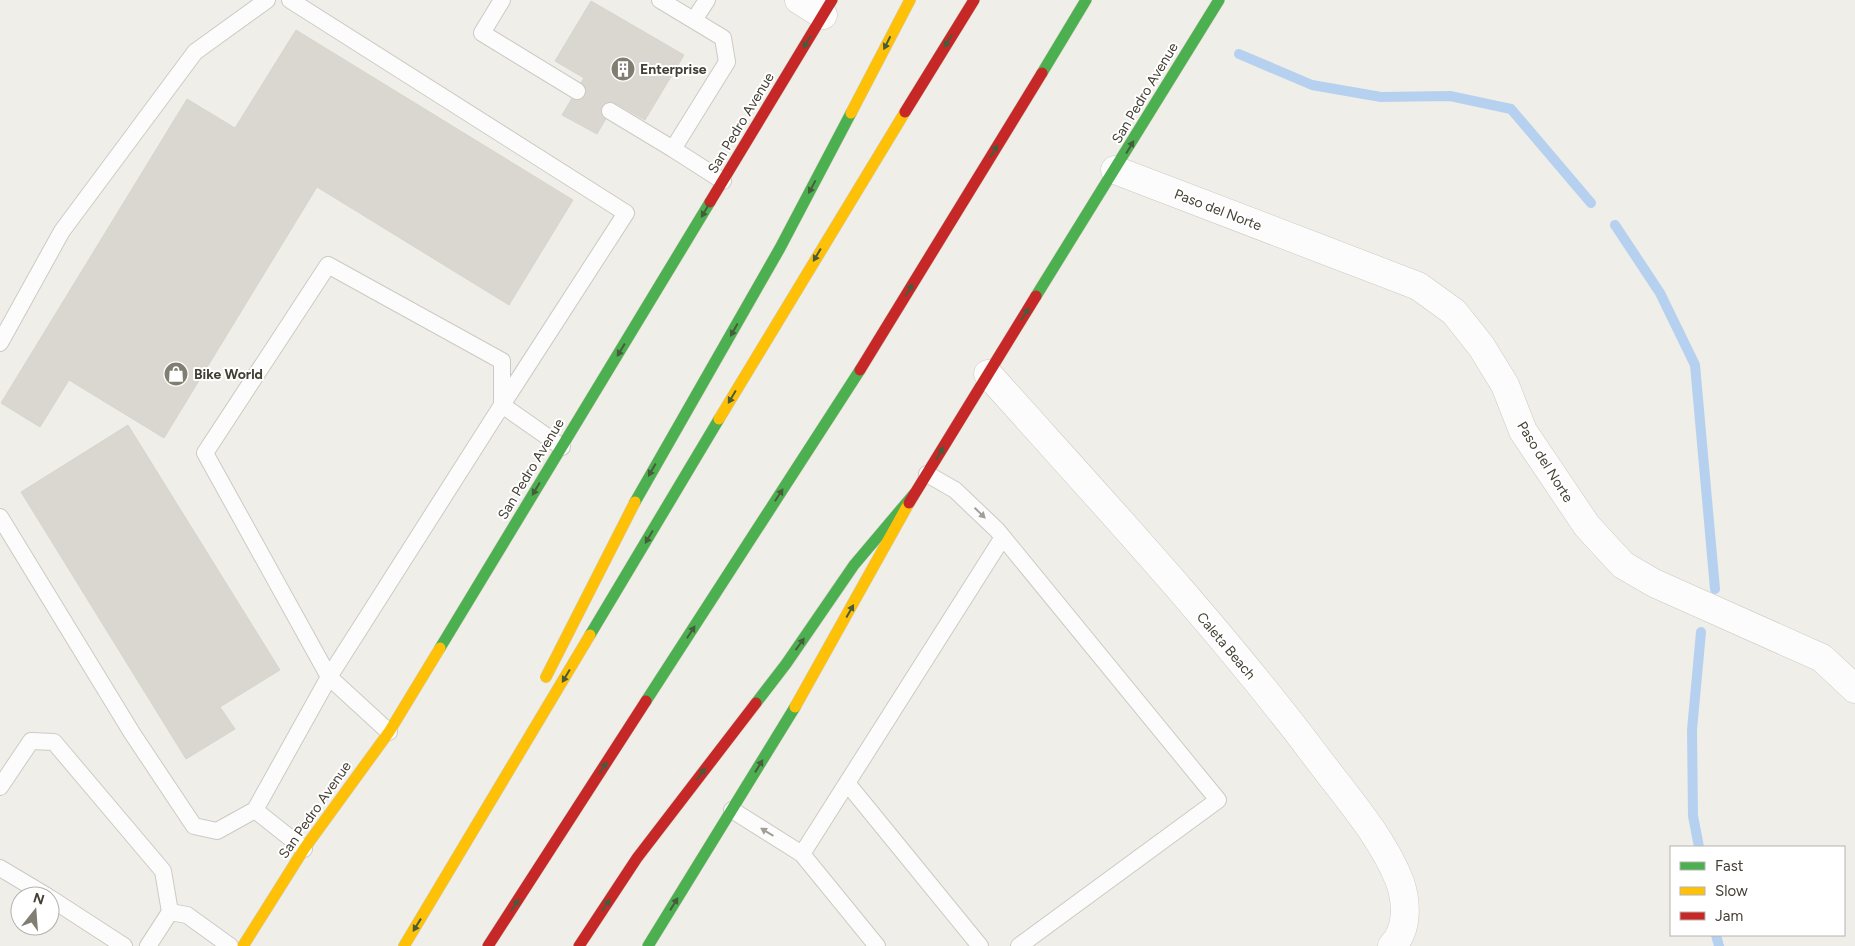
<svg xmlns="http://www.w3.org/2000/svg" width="1855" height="946" viewBox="0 0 1855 946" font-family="Figtree,sans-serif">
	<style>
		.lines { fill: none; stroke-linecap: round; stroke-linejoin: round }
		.stream { stroke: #b6d1ef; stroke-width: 10 }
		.building { fill: #d9d7d0; stroke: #d8d5ce }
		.lane-casing { stroke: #cccac4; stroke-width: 18 }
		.street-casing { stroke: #cccac4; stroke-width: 29 }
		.fast-casing { stroke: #cfccbf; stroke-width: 12 }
		.slow-casing { stroke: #cfccbf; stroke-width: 12 }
		.jam-casing { stroke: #cfccbf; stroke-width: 12 }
		.lane { stroke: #fdfcfc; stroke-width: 16 }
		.street { stroke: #fdfcfc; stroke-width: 28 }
		.fast { stroke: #4caf50; stroke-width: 11 }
		.slow { stroke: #ffc107; stroke-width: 11 }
		.jam { stroke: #c62828; stroke-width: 11 }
		.oneway { fill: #475c3b }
		.oneway2 { fill: #a19e98 }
		.labels { text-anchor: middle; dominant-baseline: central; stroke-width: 4; stroke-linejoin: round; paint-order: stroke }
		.poi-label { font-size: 14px; font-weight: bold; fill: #454034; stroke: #fff; text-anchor: start }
		.street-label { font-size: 14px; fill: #454034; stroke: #fff }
	</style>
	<rect width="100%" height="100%" fill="#f0eee8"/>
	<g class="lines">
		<path class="stream" d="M 1239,54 L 1312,85 L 1381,97 L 1450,96 L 1511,109 L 1591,203
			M 1615,225 L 1660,293 L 1695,365 L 1715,589
			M 1699,847 L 1693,816 L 1692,730 L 1701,632
			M 1716,935 L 1719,946"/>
	</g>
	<path class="building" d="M 591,1 L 684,55 L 645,120 L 615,103 L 597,134 L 562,115 L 584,78 L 555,61 Z
		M 296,30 L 573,200 L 509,305 L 317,187 L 164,438 L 69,380 L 40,427 L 1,403 L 187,99 L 235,128 Z
		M 128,425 L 280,670 L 220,707 L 235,729 L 186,759 L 21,492 Z"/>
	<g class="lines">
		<defs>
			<path id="lane" d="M 290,0 L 626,213 L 502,405 L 562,447
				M 502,0 L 482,33 L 577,91
				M 660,0 L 723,38 L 727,62 L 673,149 L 723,181
				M 694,20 L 707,0
				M 610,111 L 673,149
				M 0,343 L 62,231 L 195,52 L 267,0
				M 927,474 L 955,490 L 997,530 L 1218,800 L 1019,946
				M 0,517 L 132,733 L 194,826 L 217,831 L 255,810 L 304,849
				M 847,783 L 980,946
				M 0,787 L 31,741 L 54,742 L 163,871 L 170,912
				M 255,810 L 329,677 L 502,405 L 502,361 L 328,265 L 205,453 L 329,677 L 389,732
				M 732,810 L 802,854 L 877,946
				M 802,854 L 1003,537
				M 0,868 L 47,896
				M 50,898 L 124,946
				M 148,946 L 170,912 L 187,915 L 230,946"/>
			<path id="street" d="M 799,0 L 823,15
				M 1115,170 L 1418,286 L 1454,312 L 1481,346 L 1505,385 L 1523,431 L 1587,526 L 1623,565 L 1654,583 L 1822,658 L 1855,689
				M 988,374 C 1098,497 1212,619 1312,751 C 1343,793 1381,834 1400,882 C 1407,903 1408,930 1392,946"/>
			<path id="fast" d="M 1042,73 L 1086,0
				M 1036,296 L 1219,0
				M 635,502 L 780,248 L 851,113
				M 590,635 L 719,419
				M 440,648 L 710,202
				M 646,701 L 860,370
				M 756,703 L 786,664 L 854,565 L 914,494
				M 648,946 L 795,707"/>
			<path id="slow" d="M 851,113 L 910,0
				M 719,419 L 905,112
				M 546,677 L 635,502
				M 795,707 L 909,503
				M 243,946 L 304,849 L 389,732 L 440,648
				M 404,946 L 590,635"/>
			<path id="jam" d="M 905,112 L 974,0
				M 710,202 L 832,0
				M 860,370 L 1042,73
				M 909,503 L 1036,296
				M 488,946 L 646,701
				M 579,946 L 637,858 L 756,703"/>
		</defs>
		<use href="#lane" class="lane-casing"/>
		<use href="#street" class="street-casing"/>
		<use href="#fast" class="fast-casing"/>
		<use href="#slow" class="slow-casing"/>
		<use href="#jam" class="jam-casing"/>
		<use href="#lane" class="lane"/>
		<use href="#street" class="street"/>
		<use href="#fast" class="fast"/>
		<use href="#slow" class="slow"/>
		<use href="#jam" class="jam"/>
	</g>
	<defs><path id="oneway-solid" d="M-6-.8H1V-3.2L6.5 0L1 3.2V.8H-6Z" transform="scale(1.25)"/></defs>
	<g class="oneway">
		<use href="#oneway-solid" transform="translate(948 41) rotate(122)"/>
		<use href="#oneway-solid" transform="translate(807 42) rotate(121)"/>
		<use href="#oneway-solid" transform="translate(887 43) rotate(117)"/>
		<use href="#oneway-solid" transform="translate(1130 147) rotate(-59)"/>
		<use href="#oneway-solid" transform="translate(994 151) rotate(-59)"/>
		<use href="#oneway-solid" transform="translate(812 187) rotate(118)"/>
		<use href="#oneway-solid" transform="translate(705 211) rotate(121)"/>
		<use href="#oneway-solid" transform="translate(817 255) rotate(121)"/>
		<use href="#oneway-solid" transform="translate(909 290) rotate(-59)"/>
		<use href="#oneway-solid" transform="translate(1025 314) rotate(-58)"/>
		<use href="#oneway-solid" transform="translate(734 330) rotate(119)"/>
		<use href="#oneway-solid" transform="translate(621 350) rotate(121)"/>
		<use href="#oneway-solid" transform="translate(732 397) rotate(121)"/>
		<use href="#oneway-solid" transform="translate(940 453) rotate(-59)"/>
		<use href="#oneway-solid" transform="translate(652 470) rotate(120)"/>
		<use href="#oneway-solid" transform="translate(536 489) rotate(121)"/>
		<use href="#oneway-solid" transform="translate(779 495) rotate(-57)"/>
		<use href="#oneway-solid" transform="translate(649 537) rotate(121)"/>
		<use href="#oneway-solid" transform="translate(850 611) rotate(-61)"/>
		<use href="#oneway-solid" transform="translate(691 632) rotate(-57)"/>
		<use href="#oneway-solid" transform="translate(800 644) rotate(-54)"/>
		<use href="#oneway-solid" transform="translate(566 676) rotate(121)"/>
		<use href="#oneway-solid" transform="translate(759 766) rotate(-58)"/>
		<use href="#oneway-solid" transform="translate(603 768) rotate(-57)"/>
		<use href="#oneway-solid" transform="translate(701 774) rotate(-53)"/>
		<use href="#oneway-solid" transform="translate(674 904) rotate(-58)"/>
		<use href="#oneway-solid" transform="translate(515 905) rotate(-57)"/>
		<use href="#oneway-solid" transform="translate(606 905) rotate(-57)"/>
		<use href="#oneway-solid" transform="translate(417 925) rotate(122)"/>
	</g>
	<g class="oneway2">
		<use href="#oneway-solid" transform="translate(980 513) rotate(44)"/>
		<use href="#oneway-solid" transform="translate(767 832) rotate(-149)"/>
	</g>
	<defs>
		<symbol id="building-disc" viewBox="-11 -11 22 22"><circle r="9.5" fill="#817d73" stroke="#fff"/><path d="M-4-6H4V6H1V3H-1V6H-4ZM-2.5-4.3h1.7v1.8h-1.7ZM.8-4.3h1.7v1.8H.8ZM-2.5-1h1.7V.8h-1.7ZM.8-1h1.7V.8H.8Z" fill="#fff"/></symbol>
		<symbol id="shop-disc" viewBox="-11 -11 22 22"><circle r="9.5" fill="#817d73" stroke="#fff"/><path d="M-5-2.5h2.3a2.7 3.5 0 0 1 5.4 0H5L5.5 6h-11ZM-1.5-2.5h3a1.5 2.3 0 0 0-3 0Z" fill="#fff"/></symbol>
	</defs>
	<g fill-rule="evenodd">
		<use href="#building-disc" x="609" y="55" width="28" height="28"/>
		<use href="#shop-disc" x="162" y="360" width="28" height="28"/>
	</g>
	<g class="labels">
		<g class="poi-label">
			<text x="640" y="69">Enterprise</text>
			<text x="194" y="374">Bike World</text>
		</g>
		<g class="street-label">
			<text transform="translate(1145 93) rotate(-59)">San Pedro Avenue</text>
			<text transform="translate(741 123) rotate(-59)">San Pedro Avenue</text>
			<text transform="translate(1218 210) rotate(21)">Paso del Norte</text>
			<text transform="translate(1545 462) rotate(58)">Paso del Norte</text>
			<text transform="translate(531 469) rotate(-59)">San Pedro Avenue</text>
			<text transform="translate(1226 646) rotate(50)">Caleta Beach</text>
			<text transform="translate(315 810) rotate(-55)">San Pedro Avenue</text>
		</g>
	</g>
	<rect x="1670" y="846" width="175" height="90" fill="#ffffff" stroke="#b5b3ae"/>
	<rect x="1680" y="862" width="25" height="8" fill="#4caf50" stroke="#b5b3ae"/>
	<text x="1715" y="871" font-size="15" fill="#454034">Fast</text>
	<rect x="1680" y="887" width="25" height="8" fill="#ffc107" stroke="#b5b3ae"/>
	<text x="1715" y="896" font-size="15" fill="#454034">Slow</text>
	<rect x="1680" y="912" width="25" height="8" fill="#c62828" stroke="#b5b3ae"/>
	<text x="1715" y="921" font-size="15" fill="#454034">Jam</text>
	<g transform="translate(35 911) rotate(17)"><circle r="24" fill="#ffffff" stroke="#b5b3ae"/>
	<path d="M0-4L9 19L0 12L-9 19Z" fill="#817d73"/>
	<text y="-8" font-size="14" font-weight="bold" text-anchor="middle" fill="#454034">N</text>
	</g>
</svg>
